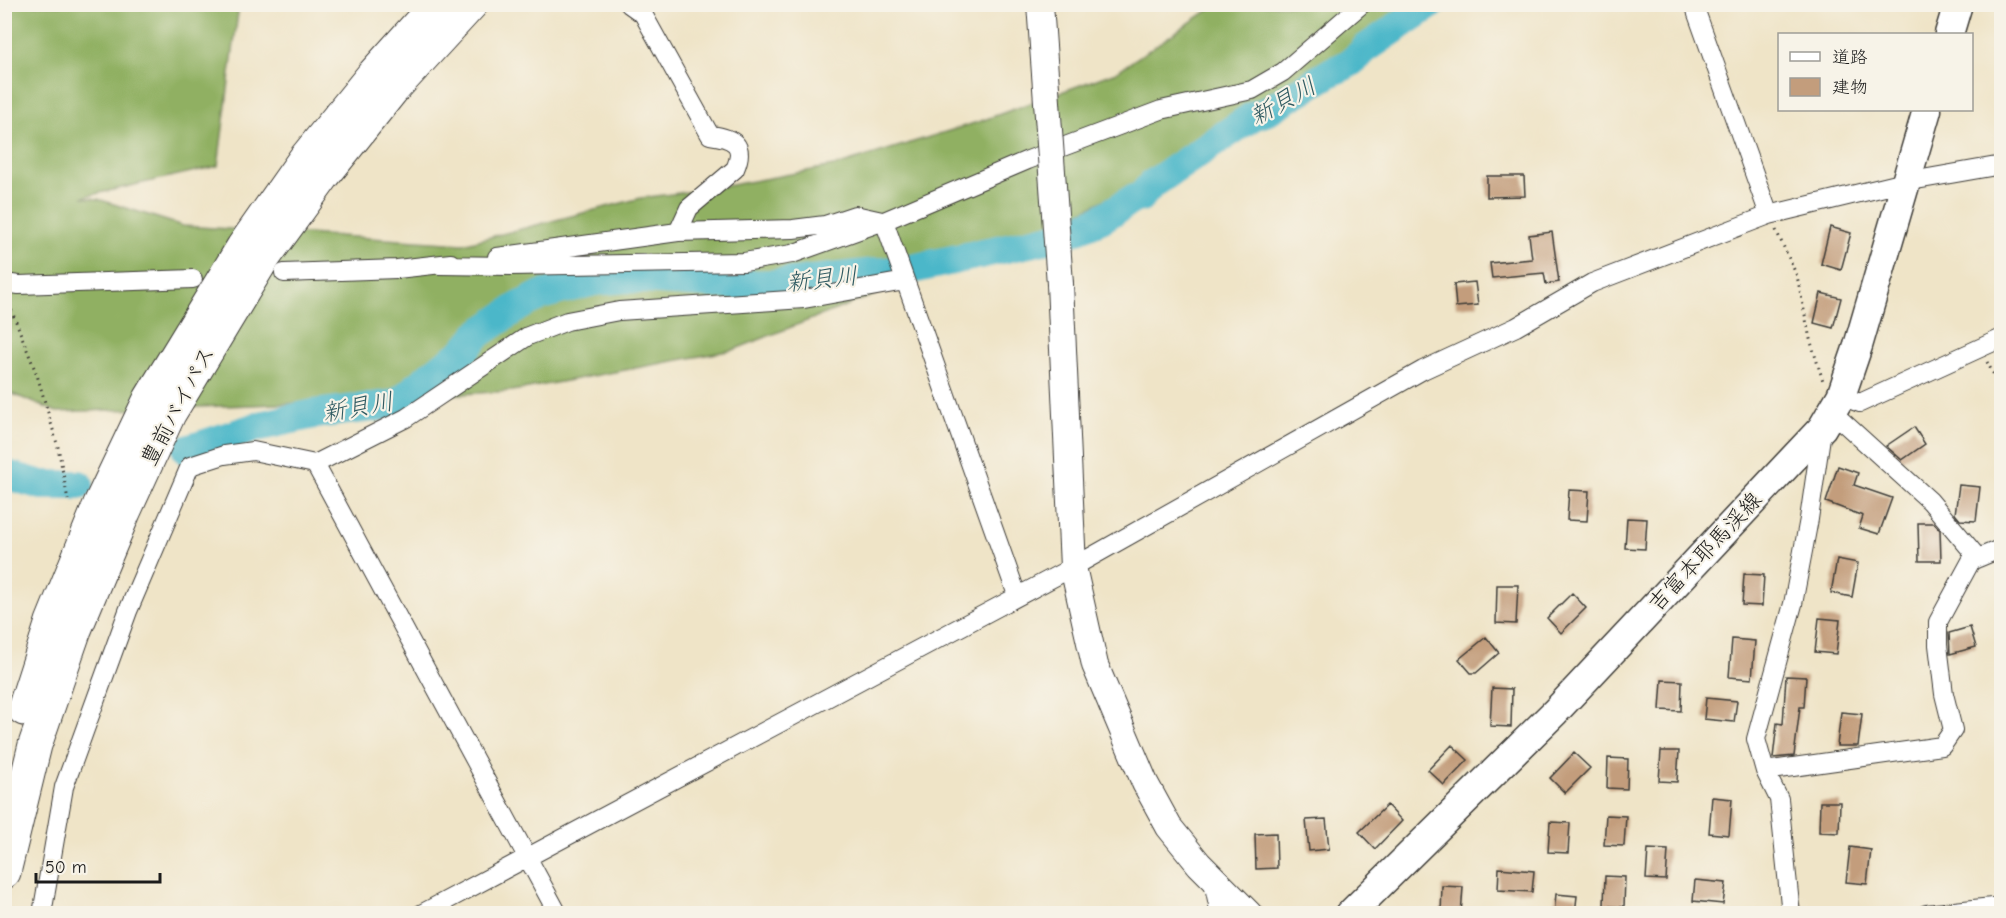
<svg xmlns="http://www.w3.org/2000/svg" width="2006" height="918" viewBox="0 0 2006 918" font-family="'Comic Neue','Klee One',sans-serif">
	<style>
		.forest { fill: #90b062; stroke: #56663f; stroke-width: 1.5 }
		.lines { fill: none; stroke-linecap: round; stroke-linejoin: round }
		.river { stroke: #4cb7c9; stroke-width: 30 }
		.building { fill: #c39d7c }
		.street-casing { stroke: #3c3a36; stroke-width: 20 }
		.secondary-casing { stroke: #3c3a36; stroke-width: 28 }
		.primary-casing { stroke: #3c3a36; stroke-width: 31 }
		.highway-casing { stroke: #3c3a36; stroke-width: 35 }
		.path { stroke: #3c3a36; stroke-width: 3; stroke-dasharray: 1.5 4.5; stroke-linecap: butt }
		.street { stroke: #fff; stroke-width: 18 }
		.secondary { stroke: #fff; stroke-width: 26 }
		.primary { stroke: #fff; stroke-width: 28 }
		.highway { stroke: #fff; stroke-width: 33 }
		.secondary-bridge-casing { stroke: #3c3a36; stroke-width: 28; stroke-linecap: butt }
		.secondary-bridge { stroke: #fff; stroke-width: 26 }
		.labels { text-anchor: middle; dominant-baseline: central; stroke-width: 4.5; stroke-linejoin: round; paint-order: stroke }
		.street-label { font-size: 22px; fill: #1c1c1c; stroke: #f7f3e8 }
		.water-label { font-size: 24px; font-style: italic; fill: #2f5a61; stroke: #f7f3e8 }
	</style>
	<rect width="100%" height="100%" fill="#f7f3e8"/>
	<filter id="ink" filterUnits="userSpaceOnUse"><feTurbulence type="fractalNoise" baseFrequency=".0167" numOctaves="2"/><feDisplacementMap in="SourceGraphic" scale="12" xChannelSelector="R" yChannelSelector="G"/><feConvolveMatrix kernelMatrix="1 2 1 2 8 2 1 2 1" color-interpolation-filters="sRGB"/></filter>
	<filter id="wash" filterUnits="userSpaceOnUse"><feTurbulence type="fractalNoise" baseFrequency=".008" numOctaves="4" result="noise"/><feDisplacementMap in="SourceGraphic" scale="24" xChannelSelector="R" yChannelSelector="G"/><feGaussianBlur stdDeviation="1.35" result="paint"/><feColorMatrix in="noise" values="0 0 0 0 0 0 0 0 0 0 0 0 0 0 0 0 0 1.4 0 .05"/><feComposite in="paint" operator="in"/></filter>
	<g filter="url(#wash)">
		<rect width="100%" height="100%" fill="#efe4c7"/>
		<path class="forest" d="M 4,5 L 239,5 L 218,166 L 82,197 L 98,199 L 183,226 L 463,244 L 641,198 L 710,189 L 839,165 L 981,121 L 1116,72 L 1216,5 L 1410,5 L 1233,134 L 1034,236 L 850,304 L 733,350 L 512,391 L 305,403 L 57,412 L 5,391 Z"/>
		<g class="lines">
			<path class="river" d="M 187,450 L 260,426 L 314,414 L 397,404 L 432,374 L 462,353 L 477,335 L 518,307 L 541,295 L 595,281 L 627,278 L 735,285 L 775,284 L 912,269 L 1061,236 L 1101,219 L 1133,199 L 1141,197 L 1151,185 L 1253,116 L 1265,112 L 1333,71 C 1345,67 1357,59 1365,49 L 1431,4
				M 4,474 L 42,485 L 79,485"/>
		</g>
		<g id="blocks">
			<path class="building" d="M 1487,176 L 1524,176 L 1525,196 L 1487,197 Z
				M 1830,227 L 1851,233 L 1841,270 L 1821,264 Z
				M 1552,232 L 1559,282 L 1546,284 L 1544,273 L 1492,278 L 1490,263 L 1532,259 L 1529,235 Z
				M 1475,282 L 1478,305 L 1456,307 L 1454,284 Z
				M 1821,293 L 1841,298 L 1833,328 L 1814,323 Z
				M 1914,427 L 1925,444 L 1902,460 L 1886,446 Z
				M 1838,466 L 1858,473 L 1854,485 L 1892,498 L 1879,534 L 1859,528 L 1863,516 L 1826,502 Z
				M 1959,485 L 1980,487 L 1976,521 L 1960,520 L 1955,514 Z
				M 1569,490 L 1589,491 L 1587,521 L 1567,520 Z
				M 1627,518 L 1647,519 L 1645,549 L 1625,548 Z
				M 1918,523 L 1934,523 L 1940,530 L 1941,561 L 1919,561 Z
				M 1837,559 L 1858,563 L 1852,597 L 1831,593 Z
				M 1744,574 L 1764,575 L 1762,606 L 1742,605 Z
				M 1497,585 L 1518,585 L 1516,624 L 1496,623 Z
				M 1572,593 L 1586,608 L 1561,633 L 1547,618 Z
				M 1819,618 L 1840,620 L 1836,654 L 1815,652 Z
				M 1970,627 L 1976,647 L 1950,654 L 1949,633 Z
				M 1486,637 L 1499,653 L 1476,673 L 1471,673 L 1459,659 Z
				M 1732,639 L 1755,641 L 1752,679 L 1729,677 Z
				M 1786,676 L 1806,677 L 1804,707 L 1800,707 L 1794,756 L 1773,758 L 1777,723 L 1783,724 Z
				M 1662,680 L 1682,681 L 1681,711 L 1660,710 Z
				M 1492,688 L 1512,689 L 1511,727 L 1490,726 Z
				M 1706,698 L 1737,701 L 1734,722 L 1704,719 Z
				M 1841,712 L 1862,714 L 1858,746 L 1837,746 Z
				M 1452,745 L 1468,760 L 1444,785 L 1428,770 Z
				M 1661,751 L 1679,751 L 1677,782 L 1659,781 Z
				M 1574,753 L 1590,768 L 1565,793 L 1550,778 Z
				M 1608,758 L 1628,759 L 1627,789 L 1607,788 Z
				M 1712,797 L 1732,799 L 1729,835 L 1709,833 Z
				M 1820,802 L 1840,802 L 1839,833 L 1819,832 Z
				M 1387,805 L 1402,821 L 1375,849 L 1359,832 Z
				M 1606,815 L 1626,816 L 1624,846 L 1604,845 Z
				M 1326,819 L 1329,849 L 1309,851 L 1306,820 Z
				M 1550,822 L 1570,823 L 1568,853 L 1548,852 Z
				M 1276,833 L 1277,868 L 1256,869 L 1255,834 Z
				M 1850,847 L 1871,850 L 1867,884 L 1846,882 Z
				M 1648,849 L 1668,850 L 1666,880 L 1646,879 Z
				M 1499,868 L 1534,871 L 1532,892 L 1498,890 Z
				M 1605,876 L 1625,877 L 1624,907 L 1604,906 Z
				M 1695,880 L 1726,883 L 1723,904 L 1693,901 Z
				M 1442,886 L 1463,887 L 1461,914 L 1441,914 Z
				M 1556,894 L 1577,896 L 1575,914 L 1554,914 Z"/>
		</g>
	</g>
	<g filter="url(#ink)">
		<use href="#blocks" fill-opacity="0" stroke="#3c3a36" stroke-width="1.5"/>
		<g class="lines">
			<defs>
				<path id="street" d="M 629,4 L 643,14 L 710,135 C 733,138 746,144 735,169 L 689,208 L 678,232
					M 1695,4 L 1697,14 L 1769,215
					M 884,221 L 1017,595
					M 497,257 L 678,232 L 793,229 L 825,225 L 855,215 L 882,221
					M 439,265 L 511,266 L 744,262 L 792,254 L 884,221 L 1028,160 L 1161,110 L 1252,90 L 1283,72 L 1362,4
					M 284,273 L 397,269 L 451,263
					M 4,283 L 19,285 L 193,279
					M 1841,396 L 1860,403 L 2002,338
					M 1833,413 L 1930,501 L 1978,558
					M 315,464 L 558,914
					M 1765,771 L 1942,746 L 1953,730 L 1944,694 L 1938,645 L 1938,622 L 1971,561 L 2002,548
					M 1212,877 L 1220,914
					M 42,914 L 64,787 L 128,611 L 190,466 L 224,455 L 253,451 L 315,464 L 406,418 L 528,336 L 567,321 L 619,311 L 804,299 L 905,281
					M 421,914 L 1073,567 L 1423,370 L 1516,327 L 1592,283 L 1769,215 L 1905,182 L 2002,165
					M 1791,914 L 1779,799 L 1765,771 L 1756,739 L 1793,604 L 1809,519 L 1822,430
					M 1926,914 L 2002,906"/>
				<path id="secondary" d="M 1040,4 L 1048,116
					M 1060,284 L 1073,567 L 1095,665 L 1145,783 L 1169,827 L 1199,864 L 1249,914"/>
				<path id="primary" d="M 1949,34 L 1958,4
					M 1350,914 L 1555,712 L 1822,428 L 1841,396 L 1858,346 L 1927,110"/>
				<path id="highway" d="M 24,709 L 52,622 L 100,504 L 150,399 L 243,247 L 304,160 L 373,75 L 437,4
					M 4,872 L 35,745 L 74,632 L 124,512 L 169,414 L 262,260 L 324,175 L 392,90 L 471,4"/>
			</defs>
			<use href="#street" class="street-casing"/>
			<use href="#secondary" class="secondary-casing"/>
			<use href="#primary" class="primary-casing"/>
			<use href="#highway" class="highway-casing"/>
			<path class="path" d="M 1776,230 L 1797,276 L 1810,339 L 1823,381
				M 7,299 L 37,375 L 58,447 L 68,500
				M 1987,362 L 2002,390"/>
			<use href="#street" class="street"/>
			<use href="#secondary" class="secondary"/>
			<use href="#primary" class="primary"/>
			<use href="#highway" class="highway"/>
			<defs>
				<path id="secondary-bridge" d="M 1048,116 L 1060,284"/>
			</defs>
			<use href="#secondary-bridge" class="secondary-bridge-casing"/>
			<use href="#secondary-bridge" class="secondary-bridge"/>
		</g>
	</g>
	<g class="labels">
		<g class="street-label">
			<text transform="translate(178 406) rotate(-62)">豊前バイパス</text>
			<text transform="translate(1705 552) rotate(-47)">吉富本耶馬渓線</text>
		</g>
		<g class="water-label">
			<text transform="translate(1283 101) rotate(-29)">新貝川</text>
			<text transform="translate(822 279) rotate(-6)">新貝川</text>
			<text transform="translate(358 407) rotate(-10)">新貝川</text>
		</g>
	</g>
	<rect width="2006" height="918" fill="none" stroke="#f7f3e8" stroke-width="24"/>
	<rect x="1778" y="33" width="195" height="78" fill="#f7f3e8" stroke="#9f9d96" stroke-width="1.5"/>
	<rect x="1790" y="52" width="30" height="9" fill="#ffffff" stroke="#9f9d96" stroke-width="1.5"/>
	<text x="1832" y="63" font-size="18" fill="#1c1c1c">道路</text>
	<rect x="1790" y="78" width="30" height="18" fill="#c39d7c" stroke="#9f9d96" stroke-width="1.5"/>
	<text x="1832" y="93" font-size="18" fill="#1c1c1c">建物</text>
	<path d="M36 873v9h124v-9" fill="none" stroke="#1c1c1c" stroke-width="3"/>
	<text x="45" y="873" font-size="18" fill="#1c1c1c" stroke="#f7f3e8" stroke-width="4.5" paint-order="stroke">50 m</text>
</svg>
